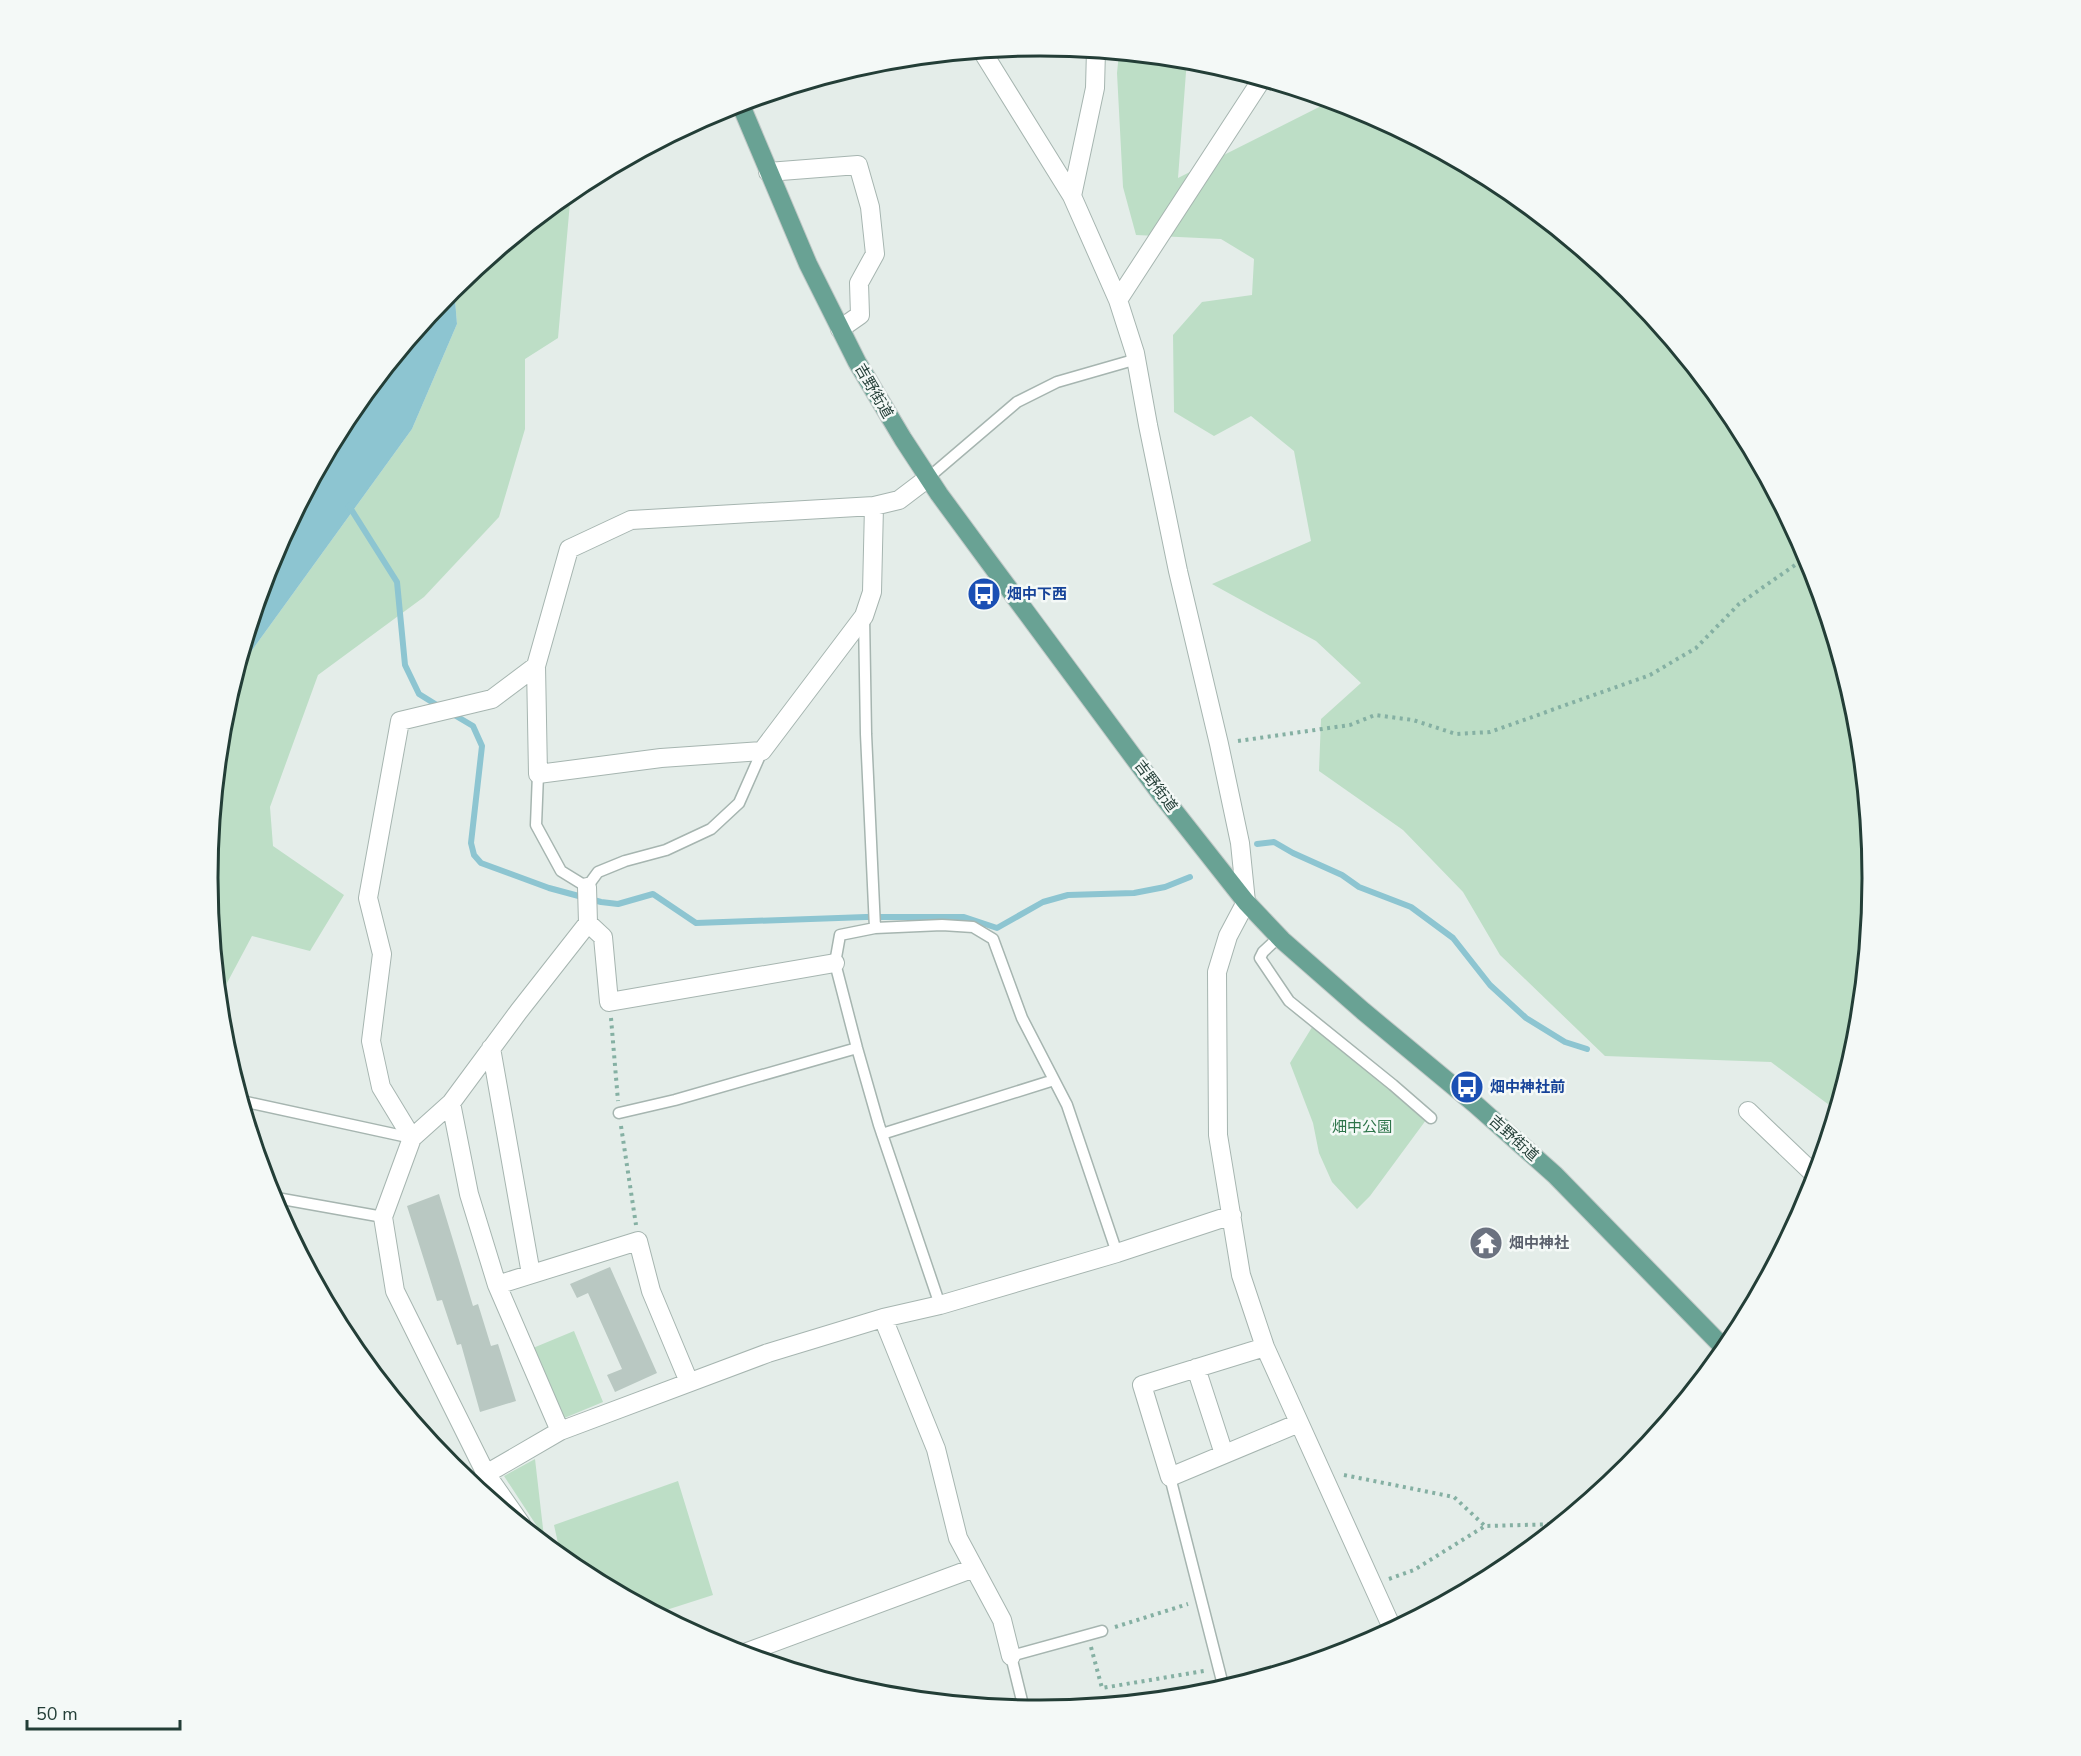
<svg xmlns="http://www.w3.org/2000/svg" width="2081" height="1756" viewBox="0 0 2081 1756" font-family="'Nunito Sans','Noto Sans JP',sans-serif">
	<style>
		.green { fill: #bddec6 }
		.water { fill: #8dc5d1 }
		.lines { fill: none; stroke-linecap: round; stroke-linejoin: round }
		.stream { stroke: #8dc5d1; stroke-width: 6 }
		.building { fill: #b9c8c2 }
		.service-casing { stroke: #a6b5b0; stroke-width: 13 }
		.minor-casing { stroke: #a6b5b0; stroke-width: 20 }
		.primary-casing { stroke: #c1c9c7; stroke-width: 20 }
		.path { stroke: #85b0a3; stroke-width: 4; stroke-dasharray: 3 4.5; stroke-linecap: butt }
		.service { stroke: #fff; stroke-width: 10 }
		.minor { stroke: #fff; stroke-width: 18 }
		.primary { stroke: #69a294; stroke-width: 18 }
		.labels { text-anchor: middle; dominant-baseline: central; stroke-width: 5; stroke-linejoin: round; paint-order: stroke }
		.street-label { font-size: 15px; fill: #233e37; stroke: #f4f9f7 }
		.transit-label { font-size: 15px; font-weight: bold; fill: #164399; stroke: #f4f9f7; text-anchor: start }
		.park-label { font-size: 15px; fill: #2e754a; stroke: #f4f9f7 }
		.worship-label { font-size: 15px; font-weight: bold; fill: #5b616d; stroke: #f4f9f7; text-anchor: start }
		.rim { fill: none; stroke: #233e37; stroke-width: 3 }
	</style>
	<rect width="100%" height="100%" fill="#e4ede9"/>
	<path class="green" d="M 1119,53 L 1187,59 L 1178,178 L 1333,100 L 1360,109 L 1504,186 L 1630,289 L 1733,415 L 1810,560 L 1858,716 L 1873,878 L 1857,1041 L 1836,1110 L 1771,1062 L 1605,1056 L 1500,955 L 1463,892 L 1403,830 L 1319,771 L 1321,719 L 1361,683 L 1316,641 L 1212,584 L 1311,541 L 1294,451 L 1251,416 L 1214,436 L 1174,412 L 1173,335 L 1202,302 L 1252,295 L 1254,259 L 1221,239 L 1136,235 L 1123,187 L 1117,73 Z
		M 571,191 L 558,338 L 525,359 L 525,429 L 499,517 L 424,597 L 318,675 L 270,807 L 273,846 L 344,895 L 310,951 L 252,936 L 219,998 L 208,878 L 224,715 L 237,671 L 412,429 L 457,324 L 454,287 Z
		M 1314,1024 L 1426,1120 L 1370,1196 L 1357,1209 L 1332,1182 L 1319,1153 L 1313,1123 L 1290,1063 Z
		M 574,1331 L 603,1402 L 562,1419 L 533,1348 Z
		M 535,1459 L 544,1537 L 504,1476 Z
		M 678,1481 L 713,1595 L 657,1613 L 577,1570 L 561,1557 L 554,1525 Z"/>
	<path class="water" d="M 454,287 L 457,324 L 412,429 L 237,671 L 271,559 L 348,415 Z"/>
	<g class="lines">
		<path class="stream" d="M 349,506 L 397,582 L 405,665 L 419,694 L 440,707
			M 451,713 L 473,726 L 482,746 L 471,843 L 474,855 L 481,863 L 549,888 L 601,902 L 618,904 L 653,894 L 696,923 L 866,917 L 964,917 L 997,928 L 1043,902 L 1068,895 L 1134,893 L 1165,887 L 1190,877
			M 1257,844 L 1274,842 L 1293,853 L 1342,875 L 1359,887 L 1411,907 L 1453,938 L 1490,985 L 1526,1018 L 1565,1042 L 1587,1049"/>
	</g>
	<path class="building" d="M 439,1194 L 473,1306 L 478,1304 L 491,1346 L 498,1344 L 516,1401 L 480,1412 L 461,1344 L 457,1345 L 442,1300 L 437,1301 L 407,1206 Z
		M 610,1267 L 657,1373 L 615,1392 L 607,1375 L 622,1369 L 588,1293 L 577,1298 L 570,1284 Z"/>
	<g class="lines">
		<defs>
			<path id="service" d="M 928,478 L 1017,402 L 1057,382 L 1137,359
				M 864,616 L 866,734 L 875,928
				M 538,774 L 536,825 L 561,871 L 587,887 L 598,872 L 625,861 L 666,850 L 711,829 L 739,803 L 762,751
				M 1279,937 L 1263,952 L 1260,958 L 1289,1001 L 1393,1085 L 1431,1118
				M 242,1101 L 412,1138
				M 619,1113 L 675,1100 L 857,1048
				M 882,1134 L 1054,1080
				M 271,1197 L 383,1217
				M 940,1305 L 879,1125 L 857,1048 L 835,963 L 840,935 L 875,928 L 942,925 L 973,927 L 993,939 L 1022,1018 L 1067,1105 L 1117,1253
				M 1170,1477 L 1224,1689
				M 1024,1709 L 1011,1656 L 1102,1631"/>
			<path id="minor" d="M 982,51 L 1072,196 L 1118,300 L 1135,353 L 1148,425 L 1178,571 L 1219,744 L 1240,843 L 1246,902 L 1228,936 L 1217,972 L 1218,1135 L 1241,1275 L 1265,1347 L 1393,1630
				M 768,172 L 858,165 L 870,207 L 875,254 L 859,283 L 860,315 L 840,329
				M 1072,196 L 1095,88 L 1096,50
				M 1118,300 L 1262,79
				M 536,666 L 538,774 L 661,758 L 762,751 L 864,616 L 872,592 L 874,506
				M 588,923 L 603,937 L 609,1002 L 835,963
				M 491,1048 L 531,1274
				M 451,1103 L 469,1194 L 497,1285 L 560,1431
				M 1748,1111 L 1816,1176
				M 412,1138 L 381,1087 L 371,1041 L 382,954 L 368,898 L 400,721 L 492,699 L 536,666 L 569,549 L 631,520 L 874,506 L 899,500 L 928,478
				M 497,1285 L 638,1241 L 651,1291 L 689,1382
				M 883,1318 L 936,1449 L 958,1538 L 1002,1620 L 1011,1656
				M 1265,1347 L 1142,1385 L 1170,1477 L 1299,1423
				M 1196,1368 L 1224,1454
				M 475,1486 L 486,1474 L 560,1431 L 768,1353 L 883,1318 L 940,1305 L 1117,1253 L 1232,1215
				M 521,1524 L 486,1474 L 395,1291 L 383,1217 L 412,1138 L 451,1103 L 519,1011 L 588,923 L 587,887
				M 742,1654 L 974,1568"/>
			<path id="primary" d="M 740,103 L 808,264 L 857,362 L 903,439 L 939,494 L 989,562 L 1160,793 L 1246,902 L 1282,940 L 1363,1011 L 1475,1104 L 1555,1175 L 1726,1350"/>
		</defs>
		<use href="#service" class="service-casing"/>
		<use href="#minor" class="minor-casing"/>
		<use href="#primary" class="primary-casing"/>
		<path class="path" d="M 1238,741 L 1350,725 L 1375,715 L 1413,720 L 1456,734 L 1490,732 L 1650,675 L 1696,648 L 1739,604 L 1808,556
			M 611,1018 L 618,1101
			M 621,1126 L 636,1225
			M 1344,1475 L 1454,1497 L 1485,1526
			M 1389,1579 L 1414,1570 L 1485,1526 L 1560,1524
			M 1115,1627 L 1188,1604
			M 1091,1647 L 1102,1688 L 1204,1671"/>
		<use href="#service" class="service"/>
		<use href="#minor" class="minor"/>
		<use href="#primary" class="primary"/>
	</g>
	<defs>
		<symbol id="bus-disc" viewBox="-11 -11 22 22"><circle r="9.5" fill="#1a4fb4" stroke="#f4f9f7"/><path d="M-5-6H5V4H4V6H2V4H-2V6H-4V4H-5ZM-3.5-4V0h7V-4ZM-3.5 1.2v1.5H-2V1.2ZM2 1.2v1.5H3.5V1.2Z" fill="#fff"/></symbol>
		<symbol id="temple-disc" viewBox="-11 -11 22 22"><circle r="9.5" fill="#6b7280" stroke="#f4f9f7"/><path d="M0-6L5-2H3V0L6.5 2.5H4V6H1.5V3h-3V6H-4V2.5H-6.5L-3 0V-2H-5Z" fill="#fff"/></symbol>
	</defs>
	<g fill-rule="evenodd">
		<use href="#bus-disc" x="965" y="575" width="38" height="38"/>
		<use href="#bus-disc" x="1448" y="1068" width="38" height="38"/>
		<use href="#temple-disc" x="1467" y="1224" width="38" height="38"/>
	</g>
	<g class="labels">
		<g class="street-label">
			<text transform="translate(874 391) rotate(60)">吉野街道</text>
			<text transform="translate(1156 786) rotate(53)">吉野街道</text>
			<text transform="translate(1514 1138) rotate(42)">吉野街道</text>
		</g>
		<g class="transit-label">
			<text x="1007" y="594">畑中下西</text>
			<text x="1490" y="1087">畑中神社前</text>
		</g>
		<g class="park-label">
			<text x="1362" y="1127">畑中公園</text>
		</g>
		<g class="worship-label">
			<text x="1509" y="1243">畑中神社</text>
		</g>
	</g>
	<path d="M0 0H2081V1756H0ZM218 878a822 822 0 1 1 1644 0a822 822 0 1 1-1644 0Z" fill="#f4f9f7" fill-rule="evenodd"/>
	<path class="rim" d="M218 878a822 822 0 1 1 1644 0a822 822 0 1 1-1644 0Z"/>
	<path d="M27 1720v9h153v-9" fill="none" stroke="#233e37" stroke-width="3"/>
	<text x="36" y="1720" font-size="18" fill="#233e37" stroke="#f4f9f7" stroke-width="4.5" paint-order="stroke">50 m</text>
</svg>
